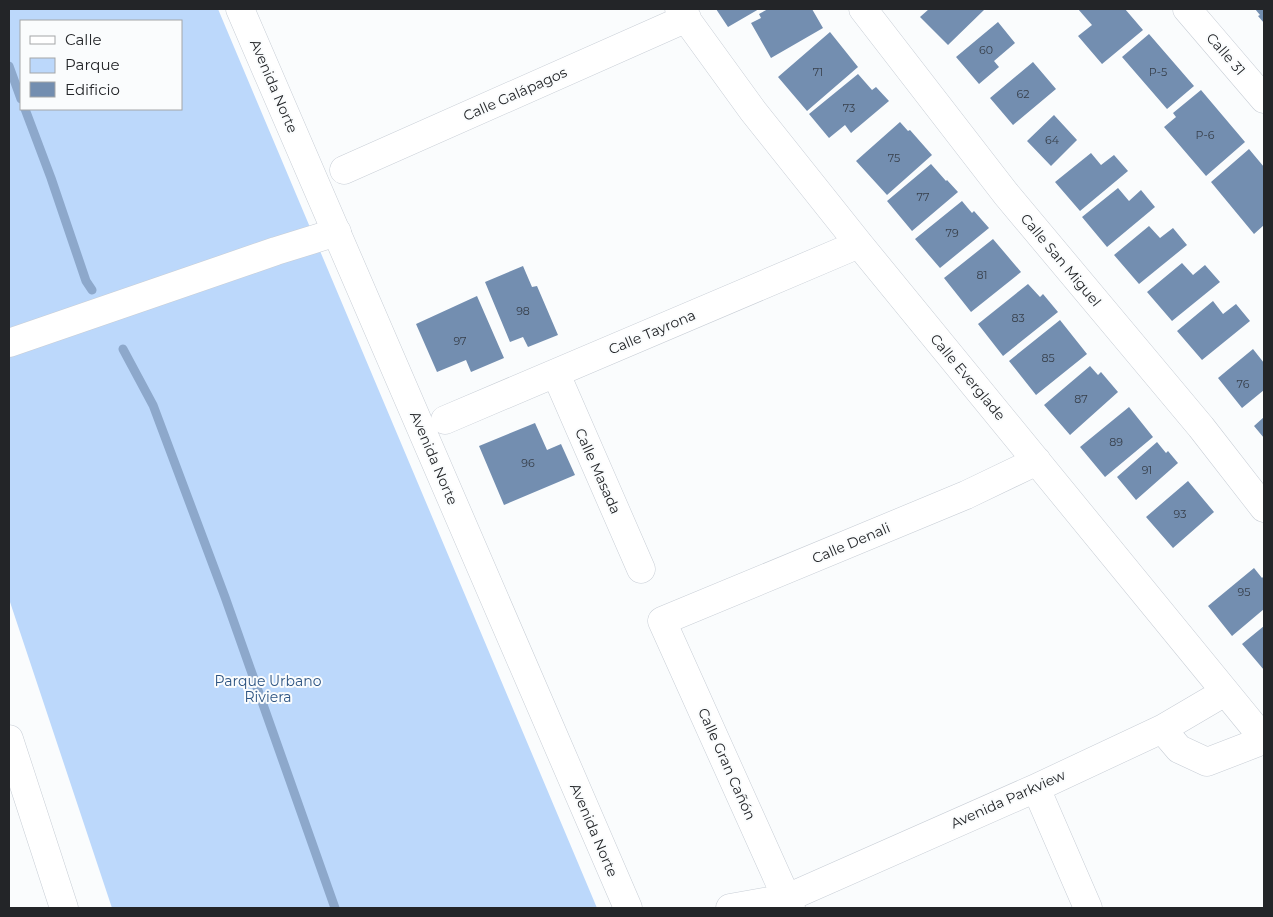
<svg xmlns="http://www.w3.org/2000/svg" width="1273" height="917" viewBox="0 0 1273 917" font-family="Montserrat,sans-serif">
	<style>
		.green { fill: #bcd8fb; fill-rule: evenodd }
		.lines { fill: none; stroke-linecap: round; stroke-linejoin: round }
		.stream { stroke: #8da8cb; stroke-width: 9 }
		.building { fill: #738eb0 }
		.street-casing { stroke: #c8ced6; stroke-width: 29 }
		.secondary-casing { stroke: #c8ced6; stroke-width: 29 }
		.street { stroke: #fff; stroke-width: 28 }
		.secondary { stroke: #fff; stroke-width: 28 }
		.labels { text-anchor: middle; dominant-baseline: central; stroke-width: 4; stroke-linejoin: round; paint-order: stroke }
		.number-label { font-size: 11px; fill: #373f4a }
		.street-label { font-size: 14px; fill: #232528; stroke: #fafcfd }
		.park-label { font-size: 14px; fill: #2d5482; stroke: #fafcfd }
	</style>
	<rect width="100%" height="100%" fill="#fafcfd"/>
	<path class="green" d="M 9,9 L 218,9 L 597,908 L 112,908 L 9,599 ZM 21,21 L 181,21 L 181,109 L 21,109 Z"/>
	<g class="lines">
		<path class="stream" d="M 9,66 L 21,99
			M 25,109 L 51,178 L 86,281 L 92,290
			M 123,349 L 153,405 L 225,597 L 335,908"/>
	</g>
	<path class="building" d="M 716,9 L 759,9 L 728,27 Z
		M 768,9 L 812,9 L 823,28 L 771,58 L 751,23 L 761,18 L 759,14 Z
		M 929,9 L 985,9 L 948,45 L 920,17 Z
		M 1078,9 L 1125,9 L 1143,30 L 1102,64 L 1078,36 L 1092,25 Z
		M 1255,9 L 1264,9 L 1264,23 L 1258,16 L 1260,15 Z
		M 998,22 L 1015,43 L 994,61 L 999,67 L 979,84 L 956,57 Z
		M 830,32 L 858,67 L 807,111 L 778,77 Z
		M 1149,34 L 1194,86 L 1167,109 L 1122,57 Z
		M 1033,62 L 1056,89 L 1013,125 L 990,98 Z
		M 858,74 L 872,90 L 876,87 L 889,101 L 851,133 L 845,125 L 829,138 L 809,114 Z
		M 1201,90 L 1245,142 L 1206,176 L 1164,127 L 1176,117 L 1173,113 Z
		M 1054,115 L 1077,140 L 1051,166 L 1027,141 Z
		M 900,122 L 908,131 L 910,130 L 932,155 L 887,195 L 856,161 Z
		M 1249,149 L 1264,167 L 1264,225 L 1254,234 L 1211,182 Z
		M 1091,153 L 1101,165 L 1114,155 L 1128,171 L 1080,211 L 1055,182 Z
		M 931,164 L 946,181 L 947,180 L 958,192 L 912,231 L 887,201 Z
		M 1118,188 L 1129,201 L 1141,190 L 1155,207 L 1107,247 L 1082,217 Z
		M 962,201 L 972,213 L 974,211 L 989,228 L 940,268 L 915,239 Z
		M 1149,226 L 1160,238 L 1173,228 L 1187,245 L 1139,284 L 1114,255 Z
		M 993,239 L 1021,272 L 971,312 L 944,278 Z
		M 1182,263 L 1193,275 L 1205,265 L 1220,282 L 1172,321 L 1147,292 Z
		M 523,266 L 532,287 L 537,286 L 558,335 L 528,347 L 523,337 L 510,342 L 485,282 Z
		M 1028,284 L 1040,297 L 1043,294 L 1058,312 L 1003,356 L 978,324 Z
		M 477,296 L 504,358 L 471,372 L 466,360 L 437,372 L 416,324 Z
		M 1213,301 L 1223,314 L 1236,304 L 1250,321 L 1202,360 L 1177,331 Z
		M 1060,320 L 1087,354 L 1036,395 L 1009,361 Z
		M 1253,349 L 1264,363 L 1264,390 L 1242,408 L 1218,378 Z
		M 1090,366 L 1098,375 L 1101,372 L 1118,392 L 1070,435 L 1044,405 Z
		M 1129,407 L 1153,437 L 1105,477 L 1080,447 Z
		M 1264,417 L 1264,438 L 1254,426 Z
		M 535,423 L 547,450 L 561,444 L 575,475 L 504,505 L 479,446 Z
		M 1157,442 L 1166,453 L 1168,451 L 1178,463 L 1136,500 L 1117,477 Z
		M 1188,481 L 1214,512 L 1173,548 L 1146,517 Z
		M 1254,568 L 1262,578 L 1264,576 L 1264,609 L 1232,636 L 1208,606 Z
		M 1264,626 L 1264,670 L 1242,644 Z"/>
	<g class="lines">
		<defs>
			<path id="street" d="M 679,9 L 753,111 L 859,244 L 1264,739
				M 863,9 L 1006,194 L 1201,427 L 1264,508
				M 1187,9 L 1264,99
				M 344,170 L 687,18
				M 9,343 L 276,251 L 337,232
				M 556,374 L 641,569
				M 445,420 L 859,244
				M 1162,729 L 1179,749 L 1207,762 L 1264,740
				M 9,739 L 64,908
				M 1036,788 L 1088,908
				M 730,908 L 787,898
				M 770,908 L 787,898 L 1036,788 L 1162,729 L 1225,692
				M 791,908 L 662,621 L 966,495 L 1037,461"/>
			<path id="secondary" d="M 240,9 L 628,908"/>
		</defs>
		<use href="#street" class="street-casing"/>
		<use href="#secondary" class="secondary-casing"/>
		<use href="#street" class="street"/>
		<use href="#secondary" class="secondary"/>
	</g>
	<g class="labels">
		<g class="number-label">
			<text x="986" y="50">60</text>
			<text x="818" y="72">71</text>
			<text x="1158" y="72">P-5</text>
			<text x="1023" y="94">62</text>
			<text x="849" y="108">73</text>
			<text x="1205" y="135">P-6</text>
			<text x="1052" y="140">64</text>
			<text x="894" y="158">75</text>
			<text x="923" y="197">77</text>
			<text x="952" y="233">79</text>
			<text x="982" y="275">81</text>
			<text x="523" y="311">98</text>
			<text x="1018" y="318">83</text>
			<text x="460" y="341">97</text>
			<text x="1048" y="358">85</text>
			<text x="1243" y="384">76</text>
			<text x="1081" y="399">87</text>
			<text x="1116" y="442">89</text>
			<text x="528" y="463">96</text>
			<text x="1147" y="470">91</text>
			<text x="1180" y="514">93</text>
			<text x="1244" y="592">95</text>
		</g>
		<g class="street-label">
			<text transform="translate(1226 54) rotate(49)">Calle 31</text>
			<text transform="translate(274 86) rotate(67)">Avenida Norte</text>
			<text transform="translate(515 94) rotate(-24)">Calle Galápagos</text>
			<text transform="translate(1061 260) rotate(50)">Calle San Miguel</text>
			<text transform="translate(652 332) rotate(-23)">Calle Tayrona</text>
			<text transform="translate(968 377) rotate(50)">Calle Everglade</text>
			<text transform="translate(434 458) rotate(67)">Avenida Norte</text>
			<text transform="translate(598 471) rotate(66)">Calle Masada</text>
			<text transform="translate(851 543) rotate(-23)">Calle Denali</text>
			<text transform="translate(727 764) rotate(66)">Calle Gran Cañón</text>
			<text transform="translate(1008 799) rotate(-24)">Avenida Parkview</text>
			<text transform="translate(594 830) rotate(67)">Avenida Norte</text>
		</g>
		<g class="park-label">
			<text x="268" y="681">Parque Urbano<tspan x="268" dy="16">Riviera</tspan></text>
		</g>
	</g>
	<rect width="1273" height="917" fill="none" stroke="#232528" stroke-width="20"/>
	<rect x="20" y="20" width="162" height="90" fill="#fafcfd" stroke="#a4a6a8"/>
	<rect x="30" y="36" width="25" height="8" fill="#ffffff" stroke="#a4a6a8"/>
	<text x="65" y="45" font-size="15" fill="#232528">Calle</text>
	<rect x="30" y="58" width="25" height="15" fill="#bcd8fb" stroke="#a4a6a8"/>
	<text x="65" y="70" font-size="15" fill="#232528">Parque</text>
	<rect x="30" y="82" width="25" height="15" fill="#738eb0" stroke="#a4a6a8"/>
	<text x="65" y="95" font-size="15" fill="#232528">Edificio</text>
</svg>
